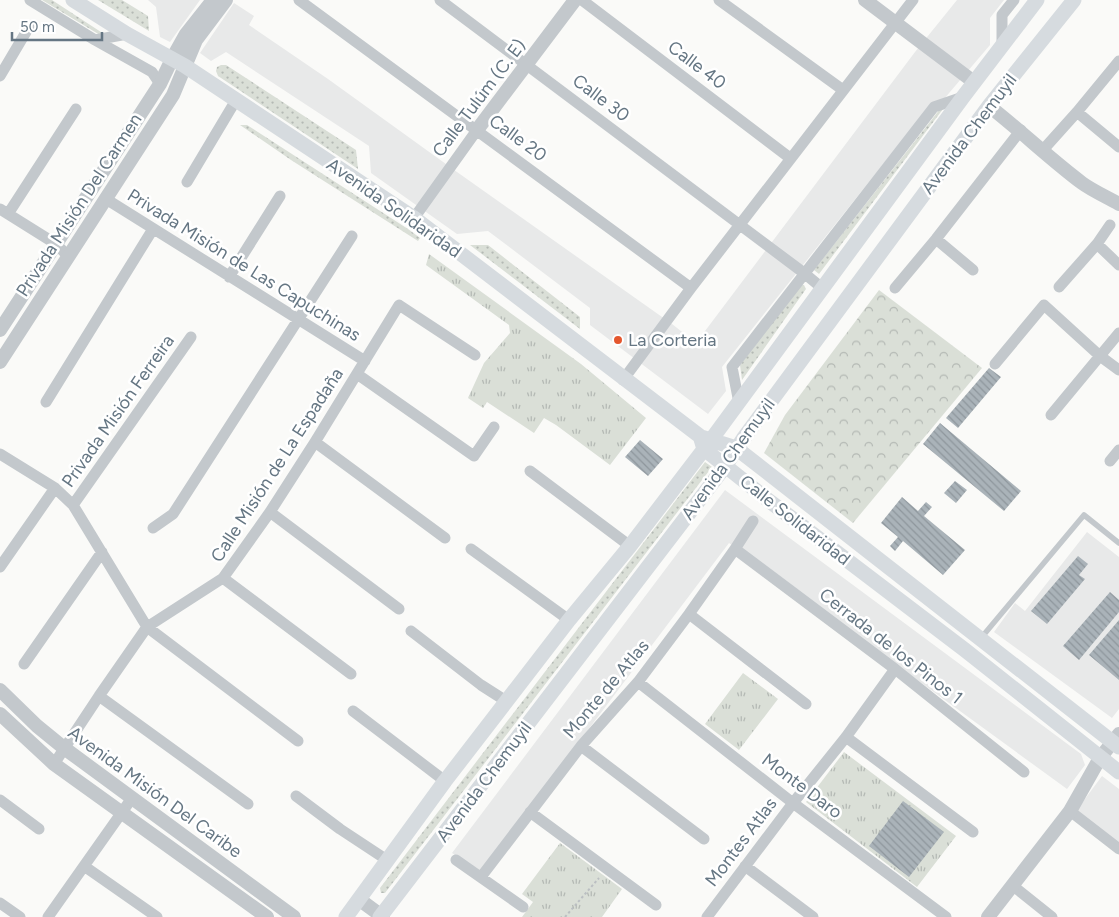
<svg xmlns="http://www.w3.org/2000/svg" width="1119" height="917" viewBox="0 0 1119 917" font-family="Figtree,sans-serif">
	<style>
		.built { fill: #e8e9e9 }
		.grass { fill: url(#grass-dots) }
		.forest { fill: url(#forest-crowns) }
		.park { fill: url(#park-tufts) }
		.building { fill: url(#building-back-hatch) }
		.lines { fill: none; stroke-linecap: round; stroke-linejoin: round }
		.path { stroke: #bbbfc2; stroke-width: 2; stroke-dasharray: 2.5 2.5; stroke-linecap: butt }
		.service { stroke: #c3c8cc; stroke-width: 5.5 }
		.minor { stroke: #c3c8cc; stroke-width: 11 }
		.tertiary { stroke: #c3c8cc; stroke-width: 14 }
		.secondary { stroke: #d6dbdf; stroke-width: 15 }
		.poi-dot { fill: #e4572e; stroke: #fff; stroke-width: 2 }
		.labels { text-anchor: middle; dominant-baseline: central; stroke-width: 5; stroke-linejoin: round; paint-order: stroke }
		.street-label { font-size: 18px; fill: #657683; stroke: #fff }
		.poi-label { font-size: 18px; fill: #657683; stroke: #fff; text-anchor: start }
	</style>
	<defs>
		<pattern id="grass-dots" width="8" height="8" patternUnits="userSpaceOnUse" patternTransform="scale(1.25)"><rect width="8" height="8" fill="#dadfd7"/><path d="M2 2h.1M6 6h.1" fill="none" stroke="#b4b9b4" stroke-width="1.8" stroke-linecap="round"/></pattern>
		<pattern id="forest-crowns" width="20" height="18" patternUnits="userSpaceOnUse" patternTransform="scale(1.25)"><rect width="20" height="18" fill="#dadfd7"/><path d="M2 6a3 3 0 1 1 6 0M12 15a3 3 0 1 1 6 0" fill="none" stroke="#b4b9b4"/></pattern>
		<pattern id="park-tufts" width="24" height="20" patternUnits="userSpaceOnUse" patternTransform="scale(1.25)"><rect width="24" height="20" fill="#dadfd7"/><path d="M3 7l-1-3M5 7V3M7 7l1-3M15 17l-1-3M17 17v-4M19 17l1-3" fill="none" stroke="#b4b9b4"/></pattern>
		<pattern id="building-back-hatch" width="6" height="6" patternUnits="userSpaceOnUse" patternTransform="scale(1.25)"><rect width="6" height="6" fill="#aab3b9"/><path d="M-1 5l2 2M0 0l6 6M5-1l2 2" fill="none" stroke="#8e969c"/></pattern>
	</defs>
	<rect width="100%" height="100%" fill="#fafaf8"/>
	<path class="built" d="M 148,0 L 200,0 L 170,42 L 160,37 L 156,7 Z
		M 957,0 L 1004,0 L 990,18 L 990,45 L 944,99 L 930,105 L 722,367 L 726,391 L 708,414 L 590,325 L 590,308 L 488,231 L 457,234 L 371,173 L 369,146 L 226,52 L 211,61 L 200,53 L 234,3 L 254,16 L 249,25 L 328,79 L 457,172 L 672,324 L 696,343 L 915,52 Z
		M 725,490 L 1081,754 L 1085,765 L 1067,789 L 729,543 L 480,873 L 452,853 Z
		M 1087,532 L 1119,557 L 1119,709 L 1112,718 L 994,632 L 1015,603 L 1025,611 Z
		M 1102,776 L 1119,789 L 1119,843 L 1076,811 Z"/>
	<path class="grass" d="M 42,0 L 52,0 L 104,34 L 100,35 Z
		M 98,0 L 122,0 L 148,16 L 149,31 Z
		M 221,65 L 226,65 L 356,150 L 358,169 L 218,76 L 216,71 L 217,67 Z
		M 940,109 L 943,109 L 819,274 L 814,270 Z
		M 240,125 L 247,125 L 408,229 L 420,238 L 418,241 L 291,160 Z
		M 470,245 L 488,245 L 580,317 L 580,329 Z
		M 800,285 L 804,285 L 806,289 L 742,380 L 740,365 Z
		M 705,462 L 712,467 L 385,893 L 381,893 L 380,888 Z"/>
	<path class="forest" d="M 879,290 L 982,368 L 853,523 L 764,453 L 785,415 Z"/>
	<path class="park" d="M 429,254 L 581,364 L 646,418 L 610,465 L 556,425 L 544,418 L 534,433 L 487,402 L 483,408 L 468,398 L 484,363 L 510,333 L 509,325 L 426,265 Z
		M 743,673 L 778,699 L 739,750 L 705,724 Z
		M 844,752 L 956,836 L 917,887 L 806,802 Z
		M 560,843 L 622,889 L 602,917 L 522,917 L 533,902 L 522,894 Z"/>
	<path class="building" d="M 989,368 L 1001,377 L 958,428 L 946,418 Z
		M 940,423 L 1021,491 L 1004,511 L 923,444 Z
		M 640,440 L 663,459 L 648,476 L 625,457 Z
		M 955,481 L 967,490 L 956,503 L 944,493 Z
		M 902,497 L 918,511 L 926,502 L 932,507 L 924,516 L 965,550 L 943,575 L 903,541 L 895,551 L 890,546 L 898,537 L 881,523 Z
		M 1078,556 L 1088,564 L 1079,575 L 1085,579 L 1047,624 L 1031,611 Z
		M 1110,592 L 1119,600 L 1119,612 L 1079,660 L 1063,646 Z
		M 1119,620 L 1119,680 L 1089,655 Z
		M 903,801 L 944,832 L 909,877 L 869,846 Z"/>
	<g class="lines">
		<path class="path" d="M 565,917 L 599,878"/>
		<path class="service" d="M 981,638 L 1084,515 L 1119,543"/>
		<path class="minor" d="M 30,0 L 95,40 L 127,34
			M 299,0 L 691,288
			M 440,0 L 804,273 L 822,288
			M 582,0 L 790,158
			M 719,0 L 843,90
			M 95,40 L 152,72 L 160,84
			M 1002,46 L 1002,15 L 1014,0
			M 0,76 L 29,27
			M 1077,112 L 1119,147
			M 1042,151 L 1077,112 L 1119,61
			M 187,182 L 236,100
			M 106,199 L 365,361
			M 0,209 L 56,244 L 68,256
			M 8,214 L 76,109
			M 414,218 L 477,130
			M 936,239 L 973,270
			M 1097,244 L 1110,225
			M 229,277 L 280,196
			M 1059,287 L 1097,244 L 1119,265
			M 895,288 L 936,239 L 1021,130
			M 995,364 L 1044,305 L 1100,356 L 1119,370
			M 357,374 L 474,456 L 494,427
			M 623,380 L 691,288 L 913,0
			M 46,402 L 153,229
			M 739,403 L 732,367 L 934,107 L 963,97
			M 1051,415 L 1119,333
			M 315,442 L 445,538
			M 0,454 L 55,488 L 73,505 L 147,627 L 298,741
			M 1110,461 L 1119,450
			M 530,471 L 630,546
			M 73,505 L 191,337
			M 270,512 L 399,609
			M 153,528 L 173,514 L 352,236
			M 471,549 L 569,620
			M 735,549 L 895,669 L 1024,772
			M 0,567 L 55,488
			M 223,578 L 351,674
			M 689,614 L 806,704
			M 411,631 L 481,685 L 506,701
			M 24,664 L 102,552
			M 638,682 L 793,803 L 946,917
			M 99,696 L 248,804
			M 353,711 L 445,781
			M 846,737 L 973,832
			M 581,746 L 704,839
			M 54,764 L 99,696 L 147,627 L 223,578 L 270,512 L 315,442 L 399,305 L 475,355
			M 296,796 L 340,829 L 387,860
			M 0,800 L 39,829
			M 1070,811 L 1119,849
			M 530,812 L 656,905
			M 456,860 L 523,907
			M 84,866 L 157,917
			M 745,866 L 813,917
			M 481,877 L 581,746 L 638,682 L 689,614 L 735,549 L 753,521
			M 1012,885 L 1052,917
			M 0,903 L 20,917
			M 48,917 L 132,798
			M 707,917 L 793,803 L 846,737 L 895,669"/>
		<path class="tertiary" d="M 865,0 L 974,82
			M 989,106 C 1021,131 1050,159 1082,183 C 1093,191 1107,197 1119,204
			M 477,130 L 575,0
			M 0,330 L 160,84 L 172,59 L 186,34 L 213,0
			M 0,362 L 173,95 L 196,40 L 226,0
			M 0,690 L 37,726 L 64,748 L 294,917
			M 0,714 L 54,764 L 267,917
			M 360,900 L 383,917
			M 988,917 L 1070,811 L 1100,758 L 1119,734"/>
		<path class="secondary" d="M 73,0 L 127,34 L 185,66 L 414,218 L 701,437 L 736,448 L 1119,747
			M 701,439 L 704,449 L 768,500 L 965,650 L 1119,772
			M 346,917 L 445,781 L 569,620 L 630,546 L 711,440 L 963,97 L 1037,0
			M 380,917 L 726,465 L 743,439 L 989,106 L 1074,0"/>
	</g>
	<circle class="poi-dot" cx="618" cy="340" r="5"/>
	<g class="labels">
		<g class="street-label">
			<text transform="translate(697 65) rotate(37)">Calle 40</text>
			<text transform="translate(479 98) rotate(-53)">Calle Tulúm (C. E)</text>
			<text transform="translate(601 98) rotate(37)">Calle 30</text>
			<text transform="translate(969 134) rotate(-53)">Avenida Chemuyil</text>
			<text transform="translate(518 138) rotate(36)">Calle 20</text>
			<text transform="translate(79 205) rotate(-57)">Privada Misión Del Carmen</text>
			<text transform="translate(394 208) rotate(35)">Avenida Solidaridad</text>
			<text transform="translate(244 265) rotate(32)">Privada Misión de Las Capuchinas</text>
			<text transform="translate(118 411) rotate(-55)">Privada Misión Ferreira</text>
			<text transform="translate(728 459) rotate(-54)">Avenida Chemuyil</text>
			<text transform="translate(277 465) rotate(-57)">Calle Misión de La Espadaña</text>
			<text transform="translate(795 520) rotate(38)">Calle Solidaridad</text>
			<text transform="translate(891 646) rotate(38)">Cerrada de los Pinos 1</text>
			<text transform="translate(606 689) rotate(-50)">Monte de Atlas</text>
			<text transform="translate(484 782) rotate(-53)">Avenida Chemuyil</text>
			<text transform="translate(802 786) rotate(37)">Monte Daro</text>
			<text transform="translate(155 792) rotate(36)">Avenida Misión Del Caribe</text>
			<text transform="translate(741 842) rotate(-53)">Montes Atlas</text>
		</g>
		<g class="poi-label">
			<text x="628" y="340">La Corteria</text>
		</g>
	</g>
	<path d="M12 32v8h90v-8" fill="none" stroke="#657683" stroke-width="2.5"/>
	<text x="20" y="32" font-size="15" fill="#657683" stroke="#ffffff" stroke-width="4" paint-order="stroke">50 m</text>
</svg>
